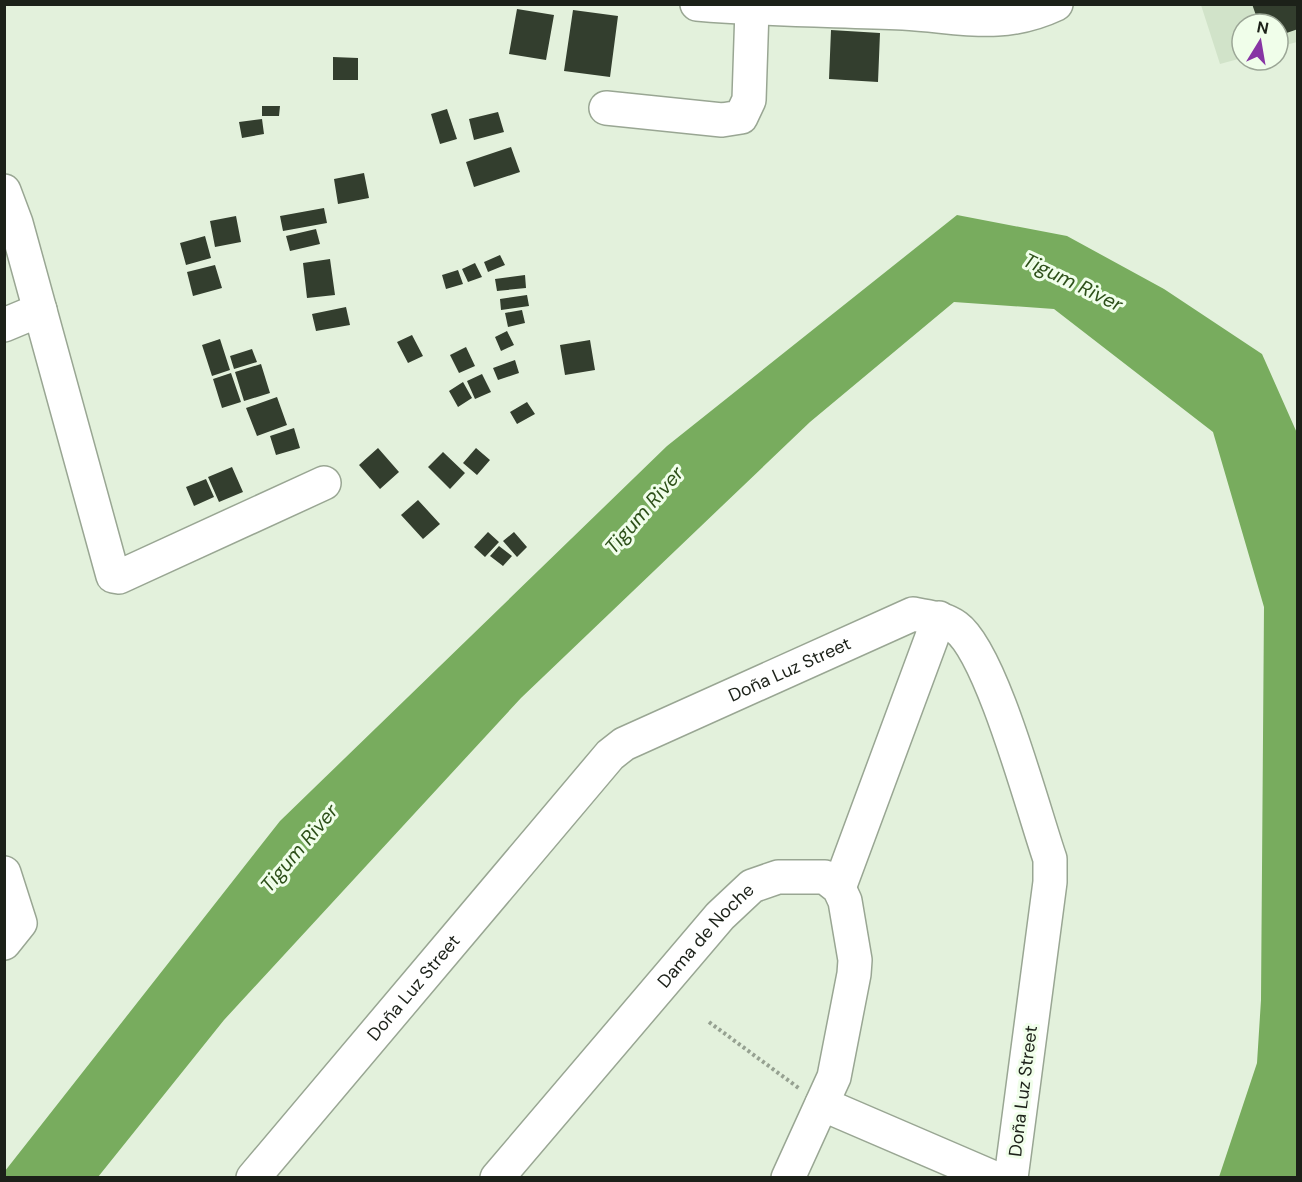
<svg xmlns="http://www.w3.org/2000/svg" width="1302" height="1182" viewBox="0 0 1302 1182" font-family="'DM Sans',sans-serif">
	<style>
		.built { fill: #d1e3c9 }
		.water { fill: #78ac5e }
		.building { fill: #333e2e }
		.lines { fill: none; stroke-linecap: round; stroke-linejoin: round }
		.minor-casing { stroke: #99a693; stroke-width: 36 }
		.path { stroke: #96a191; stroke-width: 4; stroke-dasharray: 3 3; stroke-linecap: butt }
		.minor { stroke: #fff; stroke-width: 33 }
		.labels { text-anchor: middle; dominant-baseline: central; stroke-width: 6; stroke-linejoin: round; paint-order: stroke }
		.street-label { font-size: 18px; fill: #1c2119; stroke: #f0feea }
		.water-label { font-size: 20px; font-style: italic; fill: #2d5019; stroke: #f0feea }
	</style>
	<rect width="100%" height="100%" fill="#e3f1dc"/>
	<path class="built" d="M 1201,5 L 1297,5 L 1297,42 L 1278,47 L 1278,24 L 1242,24 L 1242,58 L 1220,64 Z"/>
	<path class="water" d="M 957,215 L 1067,236 L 1164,289 L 1262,354 L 1297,433 L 1297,1177 L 1219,1177 L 1257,1063 L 1261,1000 L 1264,607 L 1213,432 L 1054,309 L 954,302 L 810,422 L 521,698 L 224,1020 L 98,1177 L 5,1177 L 5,1171 L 280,821 L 667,446 Z"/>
	<path class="building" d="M 1252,4 L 1298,4 L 1298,29 L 1278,36 L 1278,24 L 1259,24 Z
		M 517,9 L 554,15 L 546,60 L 509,54 Z
		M 573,10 L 618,16 L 610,77 L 564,71 Z
		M 831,30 L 880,33 L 878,82 L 829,79 Z
		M 333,57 L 358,58 L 358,80 L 333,80 Z
		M 262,106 L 280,106 L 279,116 L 262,116 Z
		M 447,109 L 457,139 L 440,144 L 431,114 Z
		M 498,112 L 504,132 L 474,140 L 469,119 Z
		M 262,119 L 264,134 L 242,138 L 239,122 Z
		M 511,147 L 520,172 L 474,187 L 466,162 Z
		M 364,173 L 369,198 L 338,204 L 334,179 Z
		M 324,208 L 327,223 L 283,231 L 280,216 Z
		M 236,216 L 241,242 L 215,247 L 210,221 Z
		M 316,229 L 320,244 L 290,251 L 286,236 Z
		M 205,236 L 211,258 L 186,265 L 180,243 Z
		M 500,255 L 505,265 L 488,272 L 484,262 Z
		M 330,259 L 335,295 L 307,298 L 303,263 Z
		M 475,263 L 482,277 L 468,282 L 462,269 Z
		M 215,265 L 222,288 L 193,296 L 187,272 Z
		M 458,270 L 463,284 L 446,289 L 442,275 Z
		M 525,275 L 526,288 L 497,291 L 495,279 Z
		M 527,295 L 529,306 L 501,310 L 500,299 Z
		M 346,307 L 350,325 L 316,331 L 312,314 Z
		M 522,310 L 525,323 L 508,327 L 505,313 Z
		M 507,331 L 514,345 L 501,351 L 495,337 Z
		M 412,335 L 423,356 L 408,363 L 397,342 Z
		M 220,339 L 230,370 L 212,376 L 202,345 Z
		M 590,340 L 595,370 L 565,375 L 560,345 Z
		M 466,347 L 475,366 L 459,373 L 450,355 Z
		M 252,349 L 257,362 L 234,369 L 230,356 Z
		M 515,360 L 519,373 L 498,380 L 493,368 Z
		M 261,364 L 270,393 L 244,401 L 235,372 Z
		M 231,373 L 241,402 L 222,408 L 213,379 Z
		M 482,374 L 491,392 L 475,399 L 467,381 Z
		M 463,382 L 472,398 L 458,407 L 449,391 Z
		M 277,397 L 287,425 L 257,436 L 246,408 Z
		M 527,402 L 535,414 L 517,424 L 510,412 Z
		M 294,428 L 300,448 L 276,455 L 270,436 Z
		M 378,448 L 399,472 L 380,489 L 359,465 Z
		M 476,448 L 490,460 L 477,475 L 463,463 Z
		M 443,452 L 465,473 L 450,489 L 428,467 Z
		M 232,467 L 243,492 L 219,502 L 208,477 Z
		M 206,479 L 214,497 L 194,506 L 186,487 Z
		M 418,500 L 440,524 L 423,539 L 401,515 Z
		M 488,532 L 499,542 L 485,557 L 474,547 Z
		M 514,532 L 527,547 L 517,557 L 503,541 Z
		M 499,546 L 512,556 L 503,566 L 490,556 Z"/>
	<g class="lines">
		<defs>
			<g id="minor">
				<path d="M 697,4 C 766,10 834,10 903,13 C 960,16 1001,30 1056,4"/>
				<path d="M 606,108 L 722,120 L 741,117 L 749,100 L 752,9"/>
				<path d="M 4,191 L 16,223 L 113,576 L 119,577 L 324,483"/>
				<path d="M 4,325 L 40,310"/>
				<path d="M 4,873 L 20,923 L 4,943"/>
				<path d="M 839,888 L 939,618"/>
				<path d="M 822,1104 L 994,1178"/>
				<path id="s1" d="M 253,1178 L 610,755 L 624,744 L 913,614 C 928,617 944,618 956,627 C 992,653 1033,810 1050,859 L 1050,882 L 1011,1178"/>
				<path id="s2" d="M 497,1178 L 720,916 L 752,886 L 778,877 L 825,877 L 839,888 L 845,901 L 855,960 L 854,974 L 834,1077 L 788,1178"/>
			</g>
		</defs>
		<use href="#minor" class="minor-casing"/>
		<path class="path" d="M 709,1022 L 800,1089"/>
		<use href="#minor" class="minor"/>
	</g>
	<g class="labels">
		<g class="street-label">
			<text stroke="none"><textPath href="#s1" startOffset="753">Doña Luz Street</textPath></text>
			<text stroke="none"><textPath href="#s2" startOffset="320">Dama de Noche</textPath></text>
			<text stroke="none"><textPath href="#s1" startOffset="249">Doña Luz Street</textPath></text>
			<text transform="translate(1023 1091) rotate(-83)">Doña Luz Street</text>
		</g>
		<g class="water-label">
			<text transform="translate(1073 282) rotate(26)">Tigum River</text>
			<text transform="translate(644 510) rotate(-49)">Tigum River</text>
			<text transform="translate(299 848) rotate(-50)">Tigum River</text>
		</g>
	</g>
	<rect width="1302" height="1182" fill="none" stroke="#1c2119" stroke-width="12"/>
	<g transform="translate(1260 42) rotate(11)"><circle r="28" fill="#f0feea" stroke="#9ba696" stroke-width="1.5"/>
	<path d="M0-4.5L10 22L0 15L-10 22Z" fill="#8735a4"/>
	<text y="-9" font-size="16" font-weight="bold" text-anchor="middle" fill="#1c2119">N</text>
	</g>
</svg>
